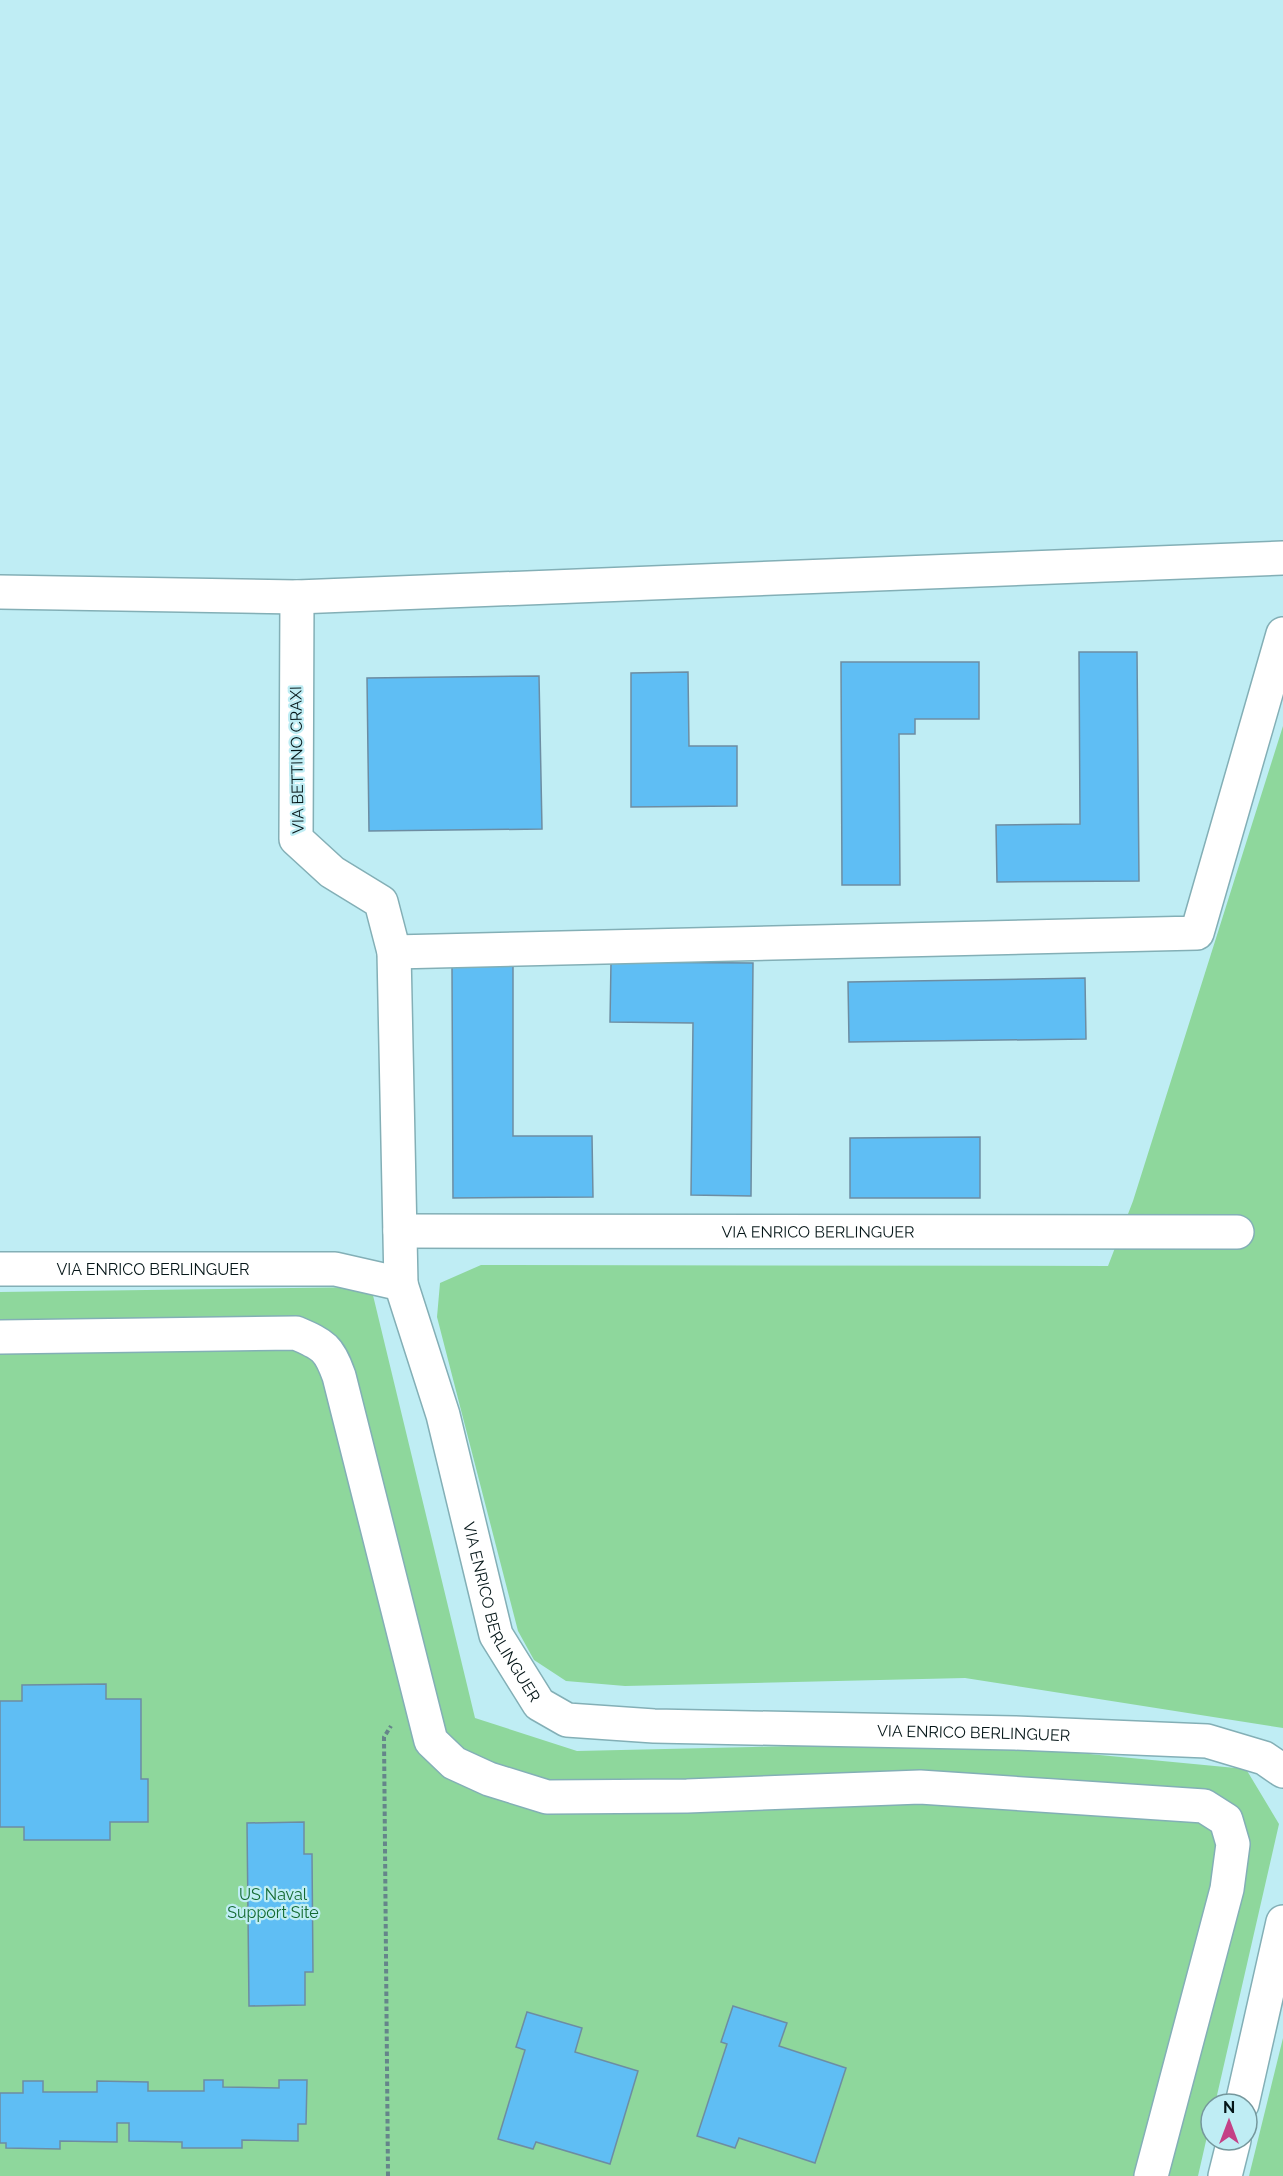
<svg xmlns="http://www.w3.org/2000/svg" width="1283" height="2176" viewBox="0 0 1283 2176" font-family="Raleway,sans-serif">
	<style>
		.green { fill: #8ed79c }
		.building { fill: #5fbef4; stroke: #6d8da2; stroke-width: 1.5 }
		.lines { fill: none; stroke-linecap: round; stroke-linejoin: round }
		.minor-casing { stroke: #83afb6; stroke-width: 36 }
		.path { stroke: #65858a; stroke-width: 4; stroke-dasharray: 4.5 3; stroke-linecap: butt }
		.minor { stroke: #fff; stroke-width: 33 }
		.labels { text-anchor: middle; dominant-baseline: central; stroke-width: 4.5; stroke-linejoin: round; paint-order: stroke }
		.street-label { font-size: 16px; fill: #051618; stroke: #bfedf4 }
		.park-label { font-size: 16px; fill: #136a31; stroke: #bfedf4 }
	</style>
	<rect width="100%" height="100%" fill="#bfedf4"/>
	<path class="green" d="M 1283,726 L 1283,1728 L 965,1678 L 625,1686 L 566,1681 L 534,1660 L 518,1631 L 437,1317 L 440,1283 L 481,1265 L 1108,1266 L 1133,1201 Z
		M 371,1287 L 475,1718 L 577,1751 L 965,1742 L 1246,1769 L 1279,1824 L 1215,2104 L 1211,2104 L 1211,2119 L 1198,2176 L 0,2176 L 0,1292 Z
		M 1283,2038 L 1283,2176 L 1249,2176 Z"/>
	<path class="building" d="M 1079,652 L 1137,652 L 1139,881 L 997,882 L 996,825 L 1080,824 Z
		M 841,662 L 979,662 L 979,719 L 915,719 L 915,734 L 899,734 L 900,885 L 842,885 Z
		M 688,672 L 689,746 L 737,746 L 737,806 L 631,807 L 631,673 Z
		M 539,676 L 542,829 L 369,831 L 367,678 Z
		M 611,962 L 753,963 L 751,1196 L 691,1195 L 693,1023 L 610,1022 Z
		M 513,966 L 513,1136 L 592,1136 L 593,1197 L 453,1198 L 452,967 Z
		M 1085,978 L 1086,1039 L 849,1042 L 848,982 Z
		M 980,1137 L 980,1198 L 850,1198 L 850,1138 Z
		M 106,1684 L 106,1699 L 141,1699 L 141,1779 L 148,1779 L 148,1822 L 110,1822 L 110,1840 L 24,1840 L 24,1827 L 0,1827 L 0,1701 L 22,1701 L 22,1685 Z
		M 304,1822 L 304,1854 L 312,1854 L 313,1972 L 305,1972 L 305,2005 L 249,2006 L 247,1823 Z
		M 733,2006 L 787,2023 L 779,2046 L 846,2068 L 815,2163 L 739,2138 L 735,2148 L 697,2136 L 727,2044 L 721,2042 Z
		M 527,2012 L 582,2028 L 575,2052 L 638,2071 L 610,2164 L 536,2142 L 533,2149 L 498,2139 L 525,2050 L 516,2047 Z
		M 204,2080 L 223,2080 L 223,2087 L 279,2088 L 279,2080 L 307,2080 L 306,2124 L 298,2124 L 298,2141 L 242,2140 L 242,2148 L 182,2148 L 182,2142 L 129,2141 L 129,2123 L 117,2123 L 117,2142 L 60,2141 L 60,2149 L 6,2148 L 6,2143 L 0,2143 L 0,2093 L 23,2093 L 23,2081 L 43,2081 L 43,2092 L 97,2092 L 97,2081 L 148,2082 L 148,2091 L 204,2091 Z"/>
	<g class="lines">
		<defs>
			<g id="minor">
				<path d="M 0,592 L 297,597 L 1283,558"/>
				<path d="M 297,597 L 296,839 L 332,872 L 381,902 L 394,952 L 401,1284"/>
				<path d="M 394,952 L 1197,933 L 1283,634"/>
				<path id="s1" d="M 400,1231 L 1237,1232"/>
				<path id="s2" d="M 0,1269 L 335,1269 L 401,1284 L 443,1415 L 496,1635 L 539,1704 L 567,1720 L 654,1726 L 1015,1733 L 1207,1741 L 1264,1758 L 1283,1771"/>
				<path d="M 0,1337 L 296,1333 C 324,1345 329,1348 339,1376 L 431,1741 L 454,1763 L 489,1779 L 547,1797 L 687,1796 L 920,1787 L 1204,1806 L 1226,1820 L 1233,1844 L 1227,1889 L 1151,2176"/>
				<path d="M 1242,2104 L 1283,1922"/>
				<path d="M 1225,2176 L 1234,2140"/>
			</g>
		</defs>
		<use href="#minor" class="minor-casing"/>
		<path class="path" d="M 388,2176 L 384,1737 L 391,1726"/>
		<use href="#minor" class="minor"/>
	</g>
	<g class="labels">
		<g class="street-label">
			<text transform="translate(297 760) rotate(-91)">VIA BETTINO CRAXI</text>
			<text stroke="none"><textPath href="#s1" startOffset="418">VIA ENRICO BERLINGUER</textPath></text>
			<text stroke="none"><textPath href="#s2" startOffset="153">VIA ENRICO BERLINGUER</textPath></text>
			<text stroke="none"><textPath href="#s2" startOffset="747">VIA ENRICO BERLINGUER</textPath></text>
			<text stroke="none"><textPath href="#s2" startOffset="1287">VIA ENRICO BERLINGUER</textPath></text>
		</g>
		<g class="park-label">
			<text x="273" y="1894">US Naval<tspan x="273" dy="18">Support Site</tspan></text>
		</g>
	</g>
	<g transform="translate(1229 2122)"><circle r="28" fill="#bfedf4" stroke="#75979c" stroke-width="1.5"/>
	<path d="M0-4.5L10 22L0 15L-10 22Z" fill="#c44186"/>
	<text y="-9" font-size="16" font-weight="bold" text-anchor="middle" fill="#051618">N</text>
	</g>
</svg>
